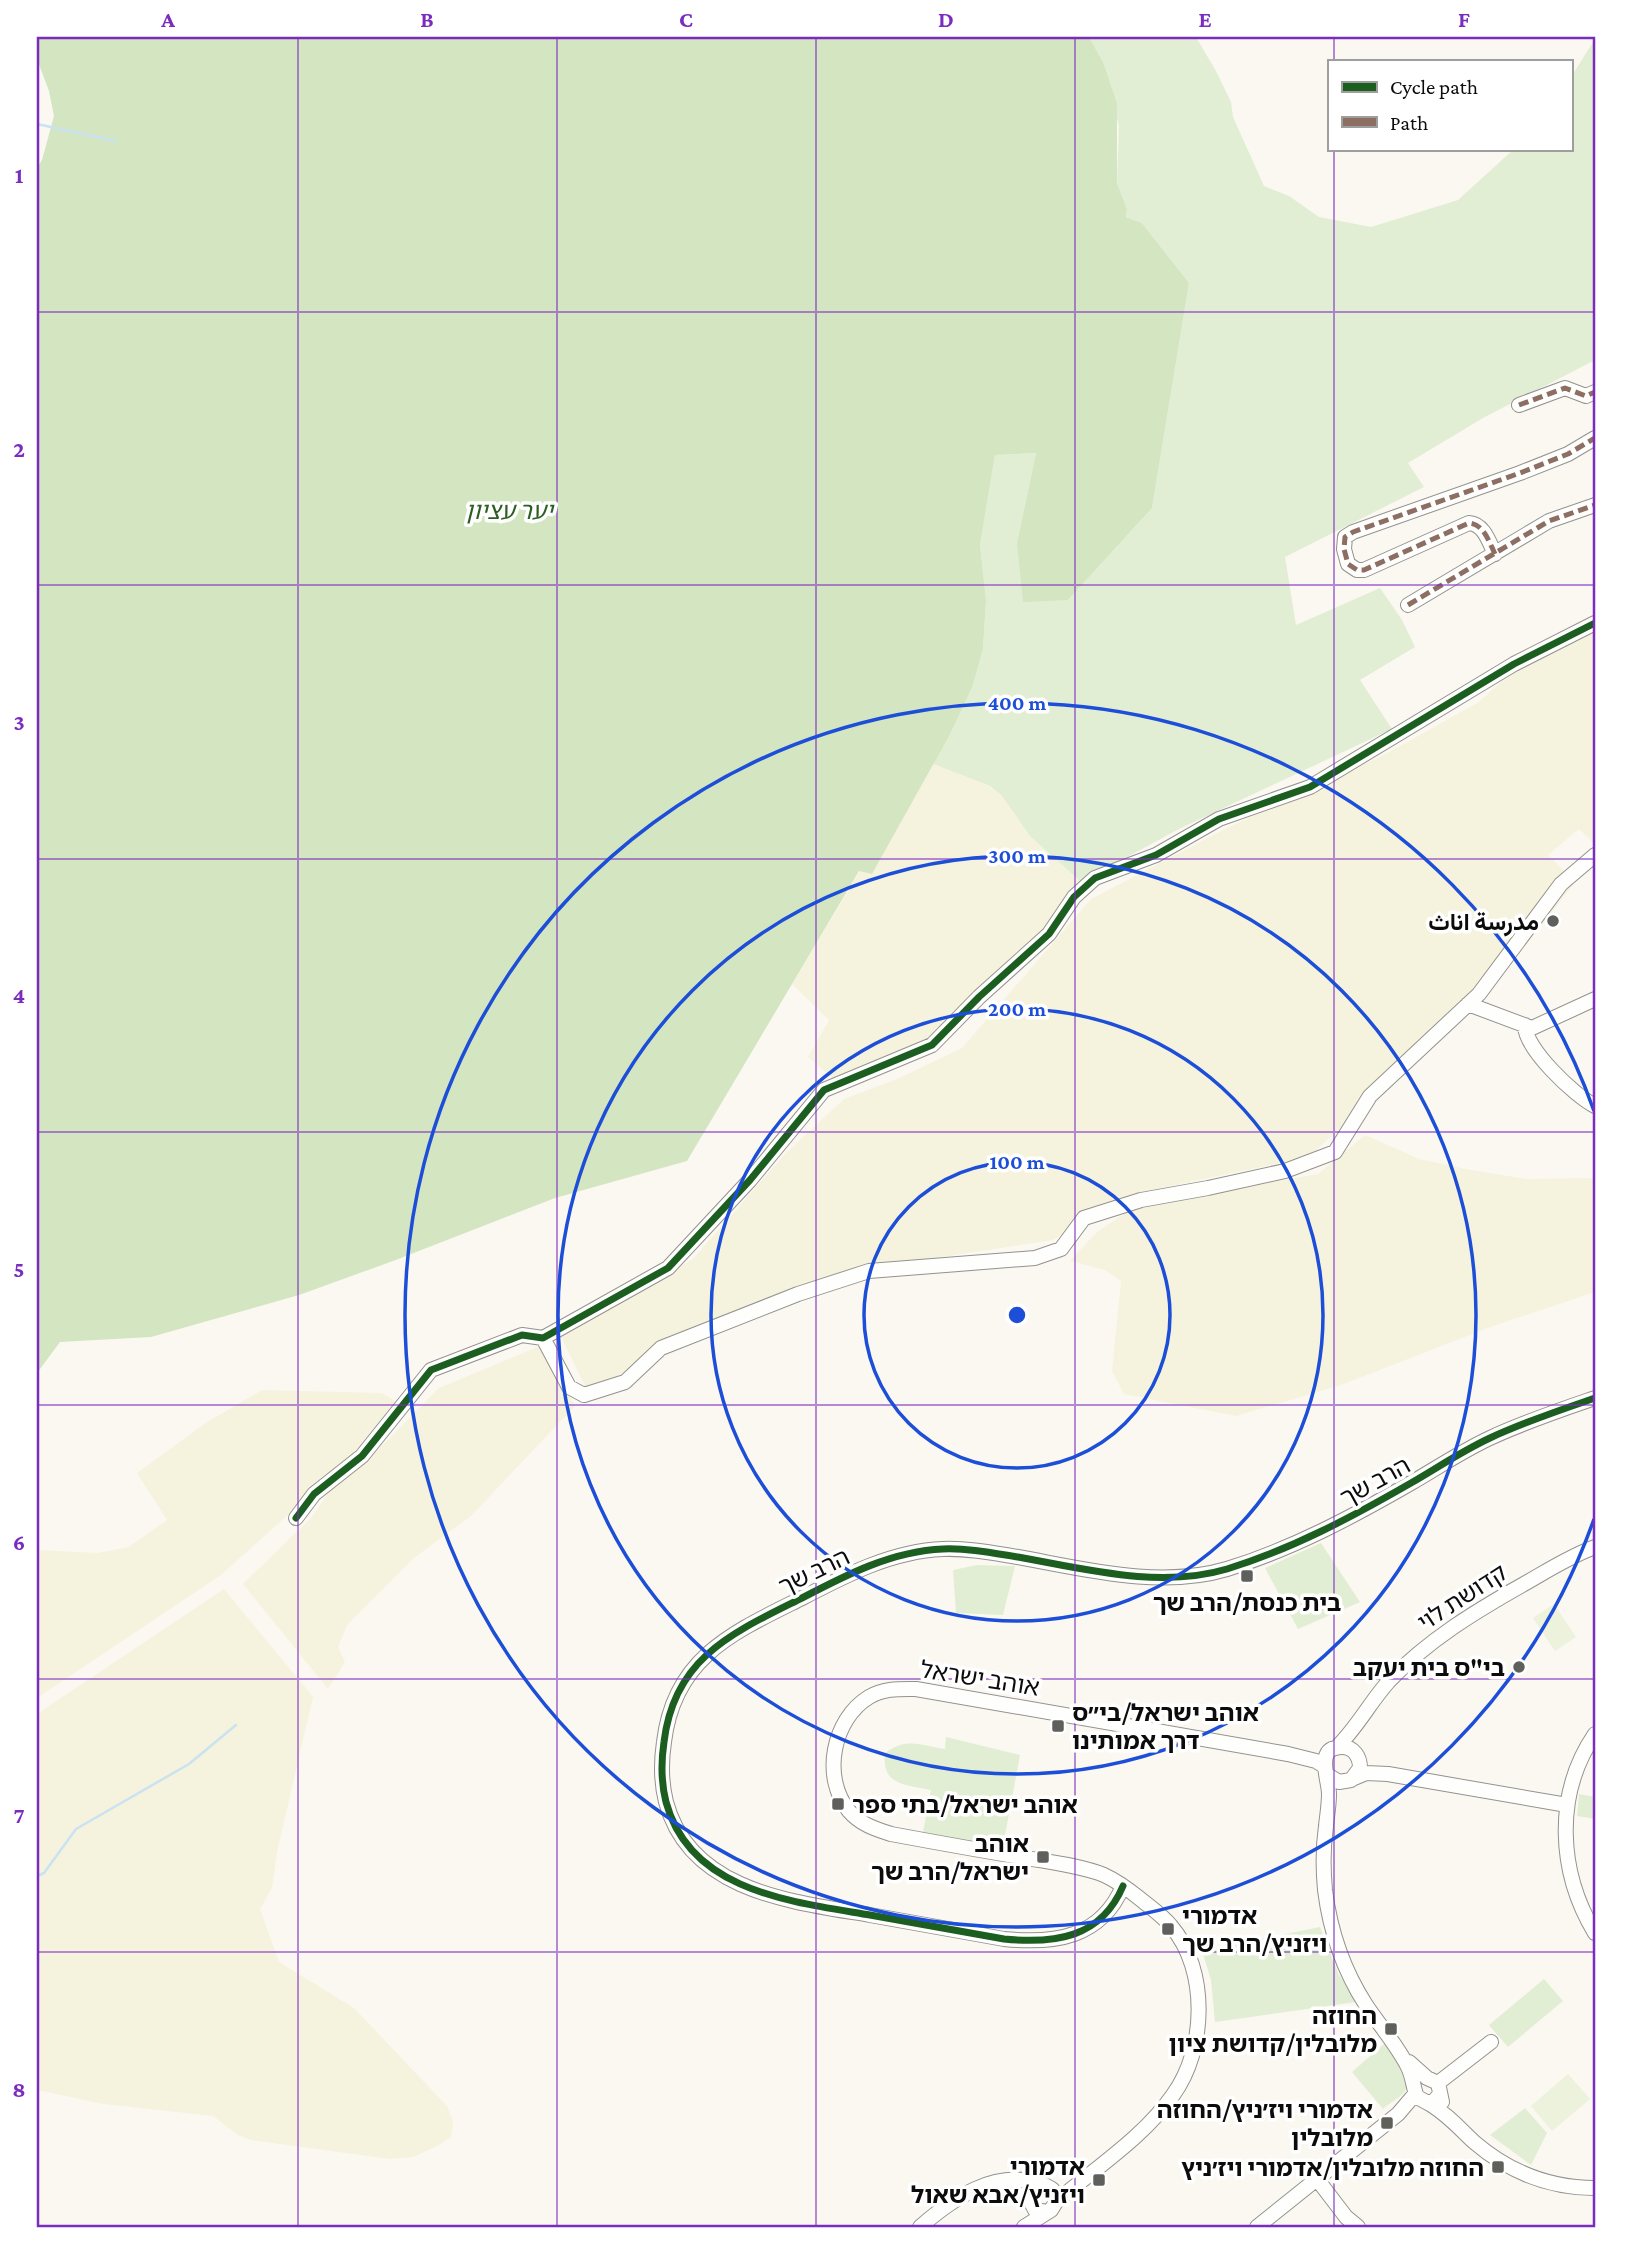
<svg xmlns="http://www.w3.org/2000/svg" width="1632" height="2264" viewBox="0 0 1632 2264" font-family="'Crimson Pro',Vazirmatn,'Noto Sans Hebrew',serif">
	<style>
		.farmland { fill: #f5f3de }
		.green { fill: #e2eed3 }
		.forest { fill: #d3e5c1 }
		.pitch { fill: #ecf2dc }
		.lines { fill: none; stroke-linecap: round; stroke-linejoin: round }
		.stream { stroke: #cae2f1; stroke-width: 2.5 }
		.minor-casing { stroke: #93928f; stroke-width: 16 }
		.minor { stroke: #fefefd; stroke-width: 14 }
		.quiet { stroke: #8d6e63; stroke-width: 5; stroke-dasharray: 10 5; stroke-linecap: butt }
		.cycleway-casing { stroke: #fff; stroke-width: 11 }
		.cycleway { stroke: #1b5e20; stroke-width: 7 }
		.grid { fill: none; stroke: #7b2cbf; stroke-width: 2; stroke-opacity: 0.55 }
		.ring { fill: none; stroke: #1d4ed8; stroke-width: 3.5 }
		.poi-dot { fill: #5f5f5c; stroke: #fff; stroke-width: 2.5 }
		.labels { text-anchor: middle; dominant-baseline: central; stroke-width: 7; stroke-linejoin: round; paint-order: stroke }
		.park-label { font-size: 24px; font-style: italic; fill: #2d5f22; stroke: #fff }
		.poi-label { font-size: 24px; font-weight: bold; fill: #0c0c0c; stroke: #fff; text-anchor: end }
		.street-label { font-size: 24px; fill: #0c0c0c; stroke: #fff }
		.centre { fill: #1d4ed8; stroke: #fff; stroke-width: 3.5 }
		.ring-label { font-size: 21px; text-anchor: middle; font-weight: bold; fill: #1d4ed8; stroke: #fff; stroke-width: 7; stroke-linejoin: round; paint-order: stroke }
		.neatline { fill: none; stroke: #7b2cbf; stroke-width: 2.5 }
		.grid-label { font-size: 23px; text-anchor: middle; font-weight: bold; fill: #7b2cbf }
	</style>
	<rect width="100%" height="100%" fill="#faf8f1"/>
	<path class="farmland" d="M 1595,615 L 1595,844 L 1579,829 L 1548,855 L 1575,882 L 1523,949 L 1483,994 L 1309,1157 L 1132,1194 L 1093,1214 L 1053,1240 L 863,1269 L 654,1348 L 627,1370 L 588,1392 L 561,1337 L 693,1259 L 786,1153 L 844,1099 L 897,1079 L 962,1048 L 1091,899 L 1225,829 L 1386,754 L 1479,702 L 1500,683 Z
		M 933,764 L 989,786 L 1002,796 L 1030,836 L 1081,882 L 1043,933 L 952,1037 L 898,1062 L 837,1082 L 808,1057 L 829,1020 L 792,984 L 860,871 L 872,874 Z
		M 1365,1135 L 1419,1159 L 1466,1169 L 1526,1179 L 1595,1178 L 1595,1292 L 1493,1326 L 1341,1385 L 1236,1416 L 1124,1394 L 1112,1371 L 1121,1281 L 1105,1270 L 1070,1261 L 1096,1233 L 1128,1211 L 1179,1198 L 1318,1174 Z
		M 540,1346 L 575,1406 L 471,1516 L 414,1558 L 347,1625 L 338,1647 L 345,1662 L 328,1689 L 243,1584 L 311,1518 L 329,1492 L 367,1461 L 439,1388 Z
		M 262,1390 L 382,1393 L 397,1402 L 352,1454 L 315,1482 L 289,1514 L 221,1575 L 37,1698 L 37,1550 L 98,1553 L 129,1547 L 167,1520 L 137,1473 L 207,1422 Z
		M 224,1589 L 313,1697 L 277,1852 L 272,1888 L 260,1909 L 279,1962 L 354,2008 L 447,2106 L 453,2121 L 451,2137 L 439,2145 L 413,2157 L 390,2159 L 251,2140 L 238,2135 L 213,2116 L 103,2104 L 37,2090 L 37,1714 Z"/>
	<path class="green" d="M 1089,37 L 1196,37 L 1216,71 L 1231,102 L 1233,117 L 1264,186 L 1289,196 L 1319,217 L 1371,227 L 1458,200 L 1514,149 L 1571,149 L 1571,77 L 1595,39 L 1595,360 L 1483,418 L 1408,463 L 1424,487 L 1285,557 L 1296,625 L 1380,588 L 1402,620 L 1415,647 L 1360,680 L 1392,729 L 1179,829 L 1081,882 L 1030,836 L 1002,796 L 990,786 L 933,764 L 973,685 L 983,649 L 986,600 L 980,545 L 995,455 L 1036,453 L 1017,543 L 1068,600 L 1152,508 L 1189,283 L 1142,223 L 1126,217 L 1127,209 L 1117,183 L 1119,126 L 1103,62 Z
		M 1321,1543 L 1360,1602 L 1298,1629 L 1265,1568 Z
		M 977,1565 L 1015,1566 L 1003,1615 L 956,1613 L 953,1570 Z
		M 946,1737 L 1020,1755 L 1003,1846 L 923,1832 L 931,1790 C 907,1785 881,1786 885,1753 C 907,1737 919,1745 945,1749 Z
		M 1579,1794 L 1595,1797 L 1595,1819 L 1577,1816 Z
		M 1320,1927 L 1338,1973 L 1356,2002 L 1215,2022 L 1211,1980 L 1202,1951 Z
		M 1544,1979 L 1563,2001 L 1508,2047 L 1489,2025 Z
		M 1385,2043 C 1394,2053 1416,2076 1405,2091 C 1400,2098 1389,2103 1383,2109 L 1352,2072 Z
		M 1525,2108 L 1547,2133 L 1531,2165 L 1490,2135 Z"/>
	<path class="forest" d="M 37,37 L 1089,37 L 1103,62 L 1117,104 L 1117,183 L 1127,209 L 1126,217 L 1142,223 L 1189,283 L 1152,508 L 1068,600 L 1023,602 L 1017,543 L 1036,453 L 995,455 L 980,545 L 986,600 L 983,649 L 973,685 L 949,736 L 872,874 L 859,871 L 687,1161 L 555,1198 L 393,1261 L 299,1295 L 151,1337 L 60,1342 L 37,1373 L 37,168 L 42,160 L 54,116 L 49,91 L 37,59 Z"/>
	<path class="pitch" d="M 1554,1604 L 1576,1637 L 1555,1651 L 1533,1618 Z
		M 1568,2074 L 1590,2099 L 1552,2131 L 1531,2106 Z"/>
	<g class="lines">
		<path class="stream" d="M 37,124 L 116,141
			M 37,1876 L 44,1873 L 76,1829 L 189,1764 L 236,1725"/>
		<defs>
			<path id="minor" d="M 1519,405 L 1565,388 L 1586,396 L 1595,392
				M 1495,554 C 1489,542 1484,524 1469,523 L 1364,570 L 1357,570 L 1348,564 L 1344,549 L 1345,537 L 1353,532 L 1520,473 L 1568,454 L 1595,438
				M 1408,605 L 1549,521 L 1595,505
				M 1468,1004 L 1532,1028 L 1595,999
				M 1525,1025 C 1524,1048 1575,1096 1595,1106
				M 543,1338 L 569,1387 L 584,1395 L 625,1382 L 661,1348 L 798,1294 L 869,1271 L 1035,1258 L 1061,1249 L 1084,1218 L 1141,1200 L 1208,1188 L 1285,1171 L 1335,1152 L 1370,1096 L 1479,994 L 1561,884 L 1595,855
				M 296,1518 L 314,1494 L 362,1456 L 431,1370 L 522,1335 L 543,1338 L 668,1268 L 750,1180 L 824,1090 L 932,1045 L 979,997 L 1049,934 L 1074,897 L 1095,878 L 1156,855 L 1219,819 L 1310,787 L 1514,664 L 1595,623
				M 1595,1734 C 1554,1794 1558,1872 1595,1933
				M 1336,1748 C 1357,1728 1370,1702 1389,1681 C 1428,1640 1476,1611 1524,1584 C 1547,1571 1570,1556 1595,1547
				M 1326,1774 L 1339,1782 L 1351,1780 L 1360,1768 C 1360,1757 1354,1747 1342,1747 C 1314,1747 1329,1779 1329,1794 C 1329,1805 1327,1816 1326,1826 C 1323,1847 1323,1869 1325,1890 C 1330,1930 1344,1971 1366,2005 C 1380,2026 1397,2045 1408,2067 C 1413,2077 1413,2087 1417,2097 L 1428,2103 L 1434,2101 L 1439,2095
				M 1354,1778 L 1366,1773 L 1388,1774 L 1567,1805
				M 1123,1886 C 1101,1938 1055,1944 1004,1939 C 959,1931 915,1923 870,1915 C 793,1902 690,1892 666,1802 C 661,1782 661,1762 664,1742 C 674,1657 734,1632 802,1598 C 846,1575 892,1551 943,1549 C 968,1548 993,1553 1018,1557 C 1085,1569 1160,1589 1227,1569 C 1292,1549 1352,1517 1411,1483 C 1437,1468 1462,1451 1490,1438 C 1524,1422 1560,1410 1595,1398
				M 1409,2062 L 1427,2078 L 1438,2083 L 1442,2102
				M 1438,2083 L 1491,2042
				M 1428,2103 C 1446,2113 1459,2128 1474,2142 C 1509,2172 1549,2188 1595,2188
				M 1317,2179 L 1346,2217 L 1358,2227
				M 1045,2185 L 1037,2187 L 1029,2198 L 1035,2210 L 1047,2212
				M 920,2227 C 952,2199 996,2168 1040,2184 C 1051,2187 1057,2190 1056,2202
				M 1024,2227 L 1051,2210 L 1056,2202 C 1095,2168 1143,2138 1173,2095 C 1206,2050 1209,1970 1171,1926 C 1162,1915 1150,1907 1139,1898 C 1128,1889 1117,1881 1104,1875 C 1078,1865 1048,1862 1021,1857 C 978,1850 934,1842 891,1834 C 875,1829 860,1824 849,1811 C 821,1777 833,1719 869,1697 C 884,1688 900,1689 916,1689 L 1288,1754 L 1316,1761 L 1324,1766
				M 1257,2227 L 1398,2114 L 1415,2094"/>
		</defs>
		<use href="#minor" class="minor-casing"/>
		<use href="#minor" class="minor"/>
		<path class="quiet" d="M 1519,405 L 1565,388 L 1586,396 L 1595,392
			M 1495,554 C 1489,542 1484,524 1469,523 L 1364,570 L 1357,570 L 1348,564 L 1344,549 L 1345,537 L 1353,532 L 1520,473 L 1568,454 L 1595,438
			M 1408,605 L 1549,521 L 1595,505"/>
		<defs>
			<path id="cycleway" d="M 296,1518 L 314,1494 L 362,1456 L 431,1370 L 522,1335 L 543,1338 L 668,1268 L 750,1180 L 824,1090 L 932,1045 L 979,997 L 1049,934 L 1074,897 L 1095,878 L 1156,855 L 1219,819 L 1310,787 L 1514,664 L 1595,623
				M 1123,1886 C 1101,1938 1055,1944 1004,1939 C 959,1931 915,1923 870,1915 C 793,1902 690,1892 666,1802 C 661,1782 661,1762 664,1742 C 674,1657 734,1632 802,1598 C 846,1575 892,1551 943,1549 C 968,1548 993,1553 1018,1557 C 1085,1569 1160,1589 1227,1569 C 1292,1549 1352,1517 1411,1483 C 1437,1468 1462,1451 1490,1438 C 1524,1422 1560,1410 1595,1398"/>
		</defs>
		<use href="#cycleway" class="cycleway-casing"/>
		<use href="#cycleway" class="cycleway"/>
	</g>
	<path class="grid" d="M 298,37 L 298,2227M 557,37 L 557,2227M 816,37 L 816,2227M 1075,37 L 1075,2227M 1334,37 L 1334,61M 1334,149 L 1334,2227M 37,312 L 1595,312M 37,585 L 1595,585M 37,859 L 1595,859M 37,1132 L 1595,1132M 37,1405 L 1595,1405M 37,1679 L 1595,1679M 37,1952 L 1595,1952"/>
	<g class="ring">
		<circle cx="1017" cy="1315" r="153"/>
		<circle cx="1017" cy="1315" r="306"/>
		<circle cx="1017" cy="1315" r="459"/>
		<path d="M1594 1519A612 612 0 1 1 1594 1111"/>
	</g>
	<g class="poi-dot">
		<circle cx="1553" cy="921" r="7"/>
		<rect x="1240" y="1569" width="14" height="14" rx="3.5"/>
		<circle cx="1519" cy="1667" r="7"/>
		<rect x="1051" y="1719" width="14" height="14" rx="3.5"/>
		<rect x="831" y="1797" width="14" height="14" rx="3.5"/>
		<rect x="1036" y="1850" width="14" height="14" rx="3.5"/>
		<rect x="1161" y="1922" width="14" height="14" rx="3.5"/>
		<rect x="1384" y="2022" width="14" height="14" rx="3.5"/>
		<rect x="1380" y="2116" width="14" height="14" rx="3.5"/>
		<rect x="1491" y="2160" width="14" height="14" rx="3.5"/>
		<rect x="1092" y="2173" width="14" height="14" rx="3.5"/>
	</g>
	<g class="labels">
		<g class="park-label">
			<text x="509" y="510">יער עציון</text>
		</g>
		<g class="poi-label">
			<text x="1539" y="921">مدرسة اناث</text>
			<text x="1247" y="1602" text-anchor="middle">בית כנסת/הרב שך</text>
			<text x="1505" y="1667">בי"ס בית יעקב</text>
			<text x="1072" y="1712" text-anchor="start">אוהב ישראל/בי״ס<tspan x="1072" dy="28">דרך אמותינו</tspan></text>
			<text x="852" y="1804" text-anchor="start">אוהב ישראל/בתי ספר</text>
			<text x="1029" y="1843">אוהב<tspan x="1029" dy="28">ישראל/הרב שך</tspan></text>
			<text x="1182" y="1915" text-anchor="start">אדמורי<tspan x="1182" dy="28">ויזניץ/הרב שך</tspan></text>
			<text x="1377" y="2015">החוזה<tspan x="1377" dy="28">מלובלין/קדושת ציון</tspan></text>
			<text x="1373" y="2109">אדמורי ויז׳ניץ/החוזה<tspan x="1373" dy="28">מלובלין</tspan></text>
			<text x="1085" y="2166">אדמורי<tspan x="1085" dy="28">ויזניץ/אבא שאול</tspan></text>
			<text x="1484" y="2167">החוזה מלובלין/אדמורי ויז׳ניץ</text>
		</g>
		<g class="street-label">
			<text transform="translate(1375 1481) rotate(-29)">הרב שך</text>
			<text transform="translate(814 1571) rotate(-26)">הרב שך</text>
			<text transform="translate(1462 1597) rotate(-33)">קדושת לוי</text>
			<text transform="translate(980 1678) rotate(9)">אוהב ישראל</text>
		</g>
	</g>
	<circle cx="1017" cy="1315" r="10" class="centre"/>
	<g class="ring-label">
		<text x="1017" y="710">400 m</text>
		<text x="1017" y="863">300 m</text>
		<text x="1017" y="1016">200 m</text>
		<text x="1017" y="1169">100 m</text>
	</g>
	<rect width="1632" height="2264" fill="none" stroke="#ffffff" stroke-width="77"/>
	<rect x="1328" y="60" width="245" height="91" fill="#ffffff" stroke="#9e9e9e" stroke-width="2"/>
	<rect x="1342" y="82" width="35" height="10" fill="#1b5e20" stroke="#9e9e9e" stroke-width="2"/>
	<text x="1390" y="94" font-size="21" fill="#0c0c0c">Cycle path</text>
	<rect x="1342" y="117" width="35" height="10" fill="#8d6e63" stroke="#9e9e9e" stroke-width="2"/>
	<text x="1390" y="130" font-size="21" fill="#0c0c0c">Path</text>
	<rect x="38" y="38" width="1556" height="2188" class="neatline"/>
	<g class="grid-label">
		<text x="168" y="27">A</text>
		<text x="427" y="27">B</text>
		<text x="686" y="27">C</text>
		<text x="946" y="27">D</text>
		<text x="1205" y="27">E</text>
		<text x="1464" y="27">F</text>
		<text x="19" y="183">1</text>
		<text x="19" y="457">2</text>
		<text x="19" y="730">3</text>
		<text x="19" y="1003">4</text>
		<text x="19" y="1277">5</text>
		<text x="19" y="1550">6</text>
		<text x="19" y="1823">7</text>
		<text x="19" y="2097">8</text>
	</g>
</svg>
